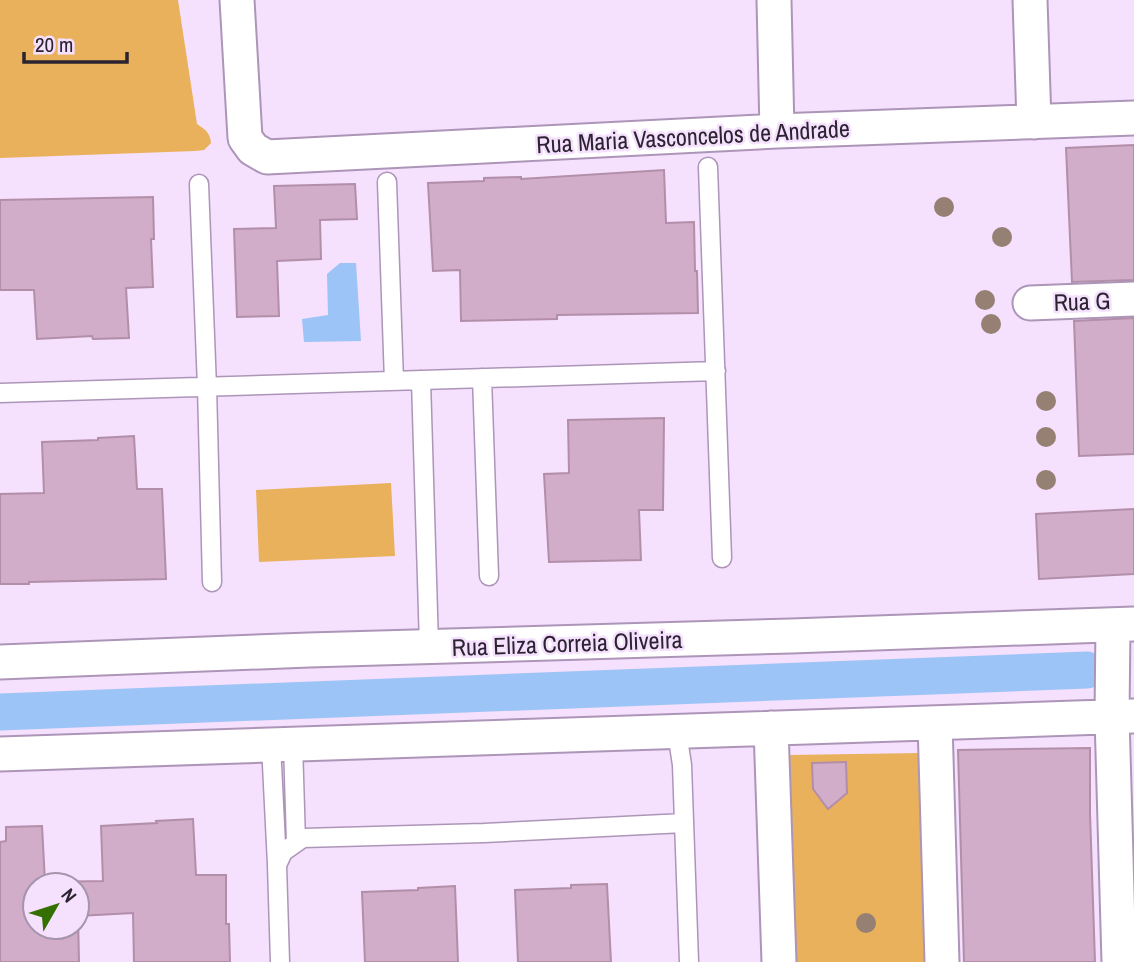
<svg xmlns="http://www.w3.org/2000/svg" width="1134" height="962" viewBox="0 0 1134 962" font-family="'Archivo Narrow',sans-serif">
	<style>
		.green { fill: #e9b15b }
		.water { fill: #9dc4f6 }
		.lines { fill: none; stroke-linecap: round; stroke-linejoin: round }
		.canal { stroke: #9dc4f6; stroke-width: 37 }
		.building { fill: #d2adc9; stroke: #b28ea9; stroke-width: 2; fill-rule: evenodd }
		.lane-casing { stroke: #ad95b8; stroke-width: 21 }
		.street-casing { stroke: #ad95b8; stroke-width: 37 }
		.lane { stroke: #fff; stroke-width: 18 }
		.street { stroke: #fff; stroke-width: 33 }
		.tree { fill: #967f73 }
		.labels { text-anchor: middle; dominant-baseline: central; stroke-width: 5; stroke-linejoin: round; paint-order: stroke }
		.street-label { font-size: 24px; fill: #2c2331; stroke: #f5e0fe }
	</style>
	<rect width="100%" height="100%" fill="#f5e0fe"/>
	<path class="green" d="M 0,0 L 178,0 L 197,124 C 206,130 210,133 211,143 L 204,150 L 195,151 L 0,158 Z
		M 391,483 L 395,556 L 259,562 L 256,490 Z
		M 921,753 L 927,962 L 794,962 L 789,755 Z"/>
	<path class="water" d="M 340,263 L 356,263 L 361,341 L 304,342 L 302,319 L 328,315 L 327,274 Z"/>
	<g class="lines">
		<path class="canal" d="M 0,712 L 1087,670"/>
	</g>
	<path class="building" d="M 1134,145 L 1134,280 L 1072,282 L 1066,148 Z
		M 664,170 L 666,223 L 694,222 L 695,271 L 697,271 L 698,313 L 557,315 L 557,319 L 461,321 L 460,270 L 433,271 L 428,183 L 484,181 L 484,178 L 521,177 L 521,179 Z
		M 355,184 L 357,219 L 320,220 L 321,259 L 277,261 L 279,316 L 237,317 L 234,229 L 276,228 L 274,186 Z
		M 153,197 L 154,239 L 151,239 L 153,287 L 126,288 L 129,338 L 93,339 L 92,336 L 37,339 L 34,290 L 0,290 L 0,200 Z
		M 1134,318 L 1134,454 L 1079,456 L 1074,321 Z
		M 664,418 L 663,510 L 639,510 L 641,560 L 549,562 L 544,474 L 569,473 L 568,420 Z
		M 134,436 L 137,489 L 162,489 L 166,579 L 29,582 L 29,584 L 0,584 L 0,494 L 44,493 L 42,442 L 98,440 L 98,438 Z
		M 1134,509 L 1134,574 L 1039,579 L 1036,514 Z
		M 1090,748 L 1090,813 L 1095,962 L 964,962 L 958,750 Z
		M 846,762 L 847,793 L 828,809 L 813,789 L 812,763 Z
		M 193,819 L 196,875 L 226,875 L 226,924 L 229,924 L 230,962 L 134,962 L 133,913 L 78,916 L 79,962 L 0,962 L 0,842 L 6,841 L 6,827 L 42,826 L 45,882 L 103,881 L 101,826 L 157,823 L 156,821 ZM 35,885 L 77,885 L 77,927 L 35,927 Z
		M 607,884 L 611,962 L 518,962 L 515,890 L 571,888 L 571,885 Z
		M 455,886 L 458,962 L 365,962 L 362,892 L 418,890 L 418,888 Z"/>
	<g class="lines">
		<defs>
			<path id="lane" d="M 708,167 L 722,558
				M 387,182 L 394,381
				M 199,184 L 207,387 L 212,582
				M 482,378 L 489,576
				M 421,380 L 429,646
				M 0,393 L 716,371
				M 677,732 L 682,765 L 689,962
				M 293,744 L 296,842
				M 271,745 L 277,864
				M 280,962 L 277,865 L 283,852 L 303,838 L 484,833 L 684,823"/>
			<path id="street" d="M 237,0 L 245,138 L 253,149 L 267,157 L 777,131 L 1134,118
				M 774,0 L 777,131
				M 1030,0 L 1034,122
				M 1030,303 L 1134,299
				M 1113,625 L 1112,717 L 1119,962
				M 0,662 L 309,650 L 791,636 L 1134,624
				M 935,723 L 942,962
				M 771,728 L 779,962
				M 0,754 L 1134,716"/>
		</defs>
		<use href="#lane" class="lane-casing"/>
		<use href="#street" class="street-casing"/>
		<use href="#lane" class="lane"/>
		<use href="#street" class="street"/>
	</g>
	<g class="tree">
		<circle cx="944" cy="207" r="10"/>
		<circle cx="1002" cy="237" r="10"/>
		<circle cx="985" cy="300" r="10"/>
		<circle cx="991" cy="324" r="10"/>
		<circle cx="1046" cy="401" r="10"/>
		<circle cx="1046" cy="437" r="10"/>
		<circle cx="1046" cy="480" r="10"/>
		<circle cx="866" cy="923" r="10"/>
	</g>
	<g class="labels">
		<g class="street-label">
			<text transform="translate(693 136) rotate(-3)">Rua Maria Vasconcelos de Andrade</text>
			<text transform="translate(1082 301) rotate(-2)">Rua G</text>
			<text transform="translate(567 643) rotate(-2)">Rua Eliza Correia Oliveira</text>
		</g>
	</g>
	<g transform="translate(56 906) rotate(51)"><circle r="33" fill="#f5e0fe" stroke="#a594ac" stroke-width="2"/>
	<path d="M0-5L12 26L0 18L-12 26Z" fill="#346f00"/>
	<text y="-10" font-size="19" font-weight="bold" text-anchor="middle" fill="#2c2331">N</text>
	</g>
	<path d="M24 52v10h103v-10" fill="none" stroke="#2c2331" stroke-width="3.5"/>
	<text x="35" y="52" font-size="21" fill="#2c2331" stroke="#f5e0fe" stroke-width="5" paint-order="stroke">20 m</text>
</svg>
